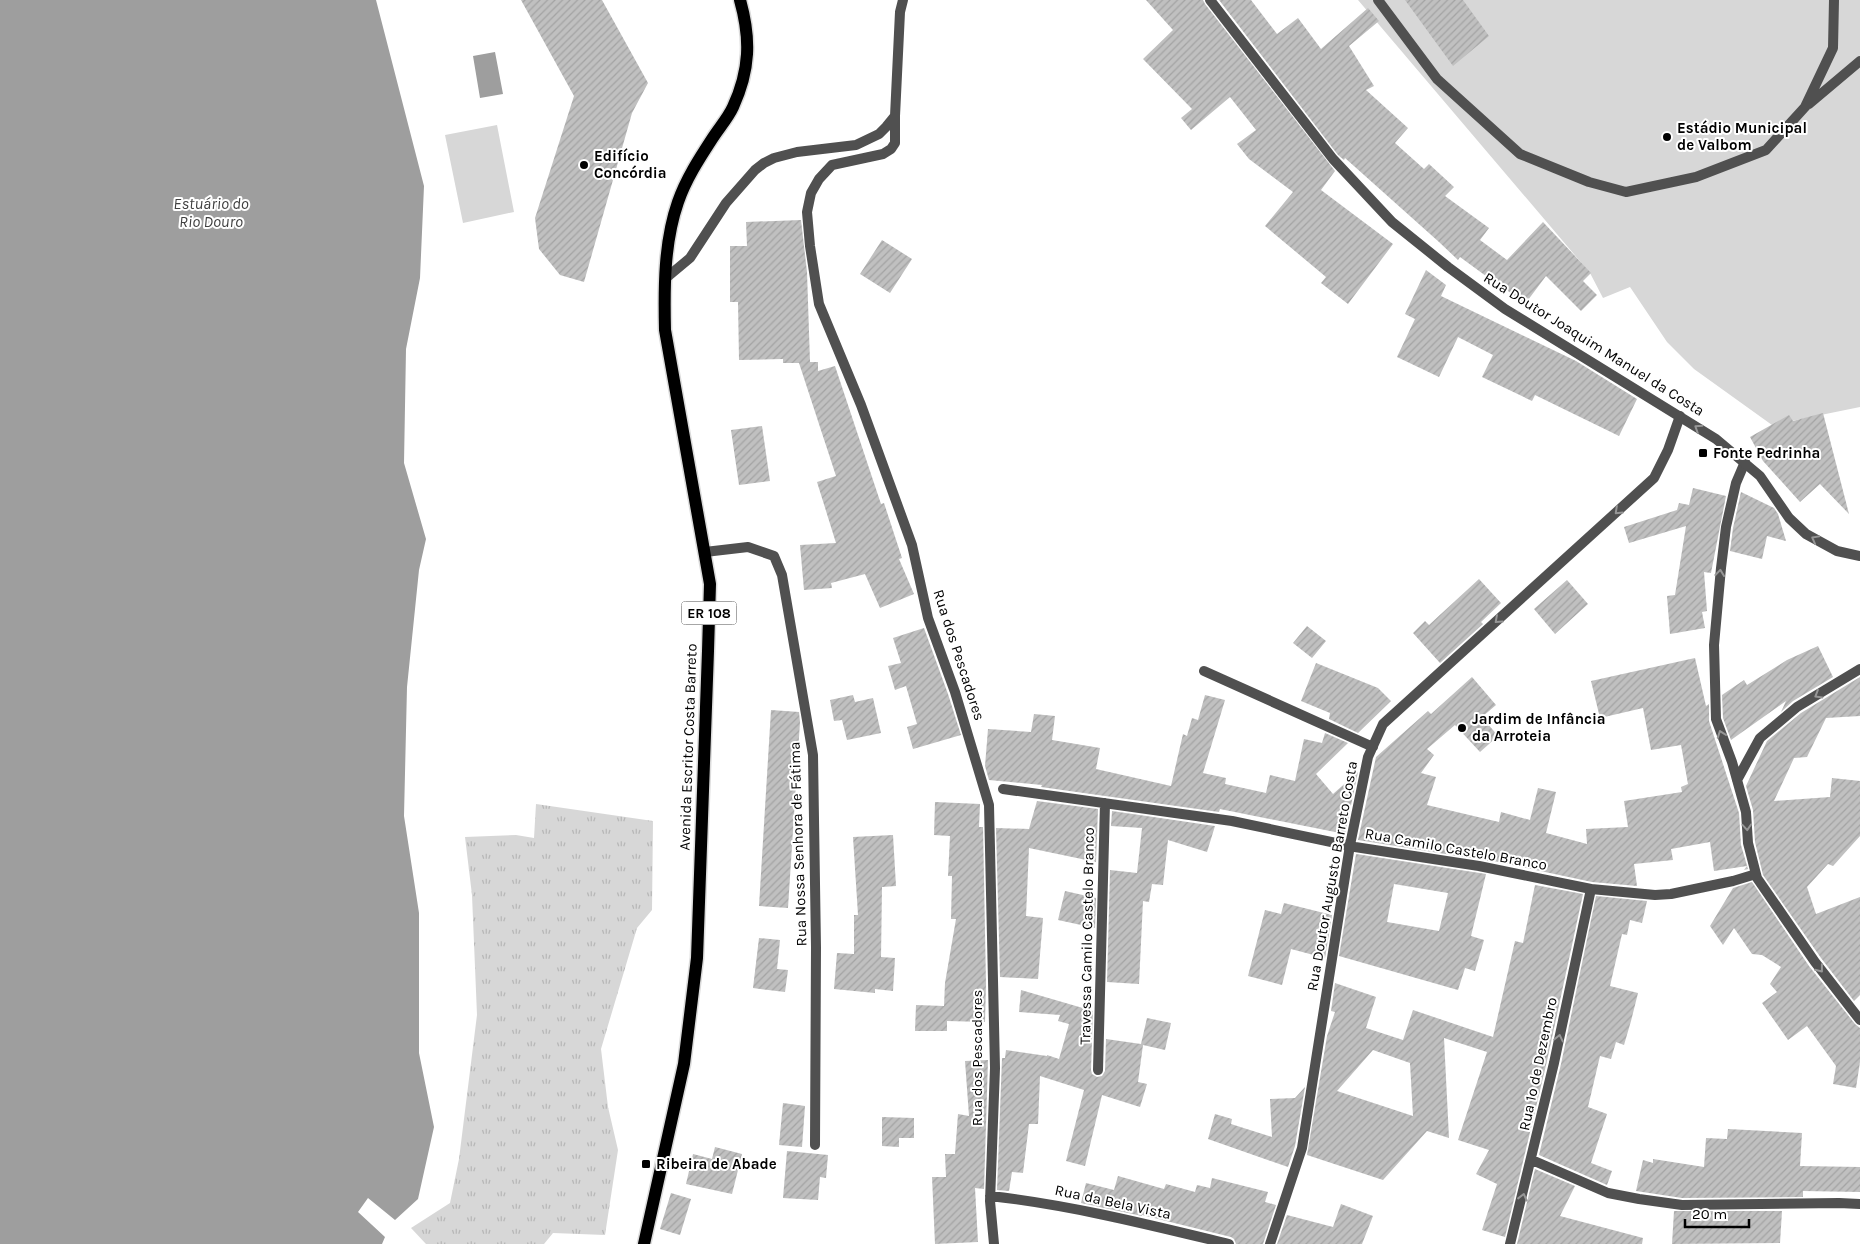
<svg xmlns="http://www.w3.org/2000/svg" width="1860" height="1244" viewBox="0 0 1860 1244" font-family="Karla,sans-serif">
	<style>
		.park { fill: url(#park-tufts) }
		.pitch { fill: #d7d7d7 }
		.water { fill: #9e9e9e }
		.building { fill: url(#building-hatch); fill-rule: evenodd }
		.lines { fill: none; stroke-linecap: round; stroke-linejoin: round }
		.primary-casing { stroke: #dbdbdb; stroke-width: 15 }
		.service { stroke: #505050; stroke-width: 10 }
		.minor { stroke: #505050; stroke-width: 10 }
		.tertiary { stroke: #505050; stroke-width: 10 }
		.primary { stroke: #000; stroke-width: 12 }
		.oneway { stroke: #969696 }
		.poi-dot { fill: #000; stroke: #fff; stroke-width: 2 }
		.labels { text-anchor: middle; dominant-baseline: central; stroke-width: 4; stroke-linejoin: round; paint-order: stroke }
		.shield { fill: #fff; stroke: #4c4c4c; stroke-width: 1 }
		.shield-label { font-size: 14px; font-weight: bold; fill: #000 }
		.poi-label { font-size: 15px; font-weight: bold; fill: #000; stroke: #fff; text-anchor: start }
		.street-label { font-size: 15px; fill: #000; stroke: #fff }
		.water-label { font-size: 16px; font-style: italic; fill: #3f3f3f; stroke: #fff }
	</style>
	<defs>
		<pattern id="park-tufts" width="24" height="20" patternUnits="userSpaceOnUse" patternTransform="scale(1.25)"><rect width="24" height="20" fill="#d7d7d7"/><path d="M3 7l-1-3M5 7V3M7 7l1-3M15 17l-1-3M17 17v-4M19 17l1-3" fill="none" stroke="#b7b7b7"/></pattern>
		<pattern id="building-hatch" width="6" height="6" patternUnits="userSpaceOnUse" patternTransform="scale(1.25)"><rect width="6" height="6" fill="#c0c0c0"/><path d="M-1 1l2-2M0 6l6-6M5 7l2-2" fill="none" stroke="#a3a3a3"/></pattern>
	</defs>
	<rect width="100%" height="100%" fill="#fff"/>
	<path class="park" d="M 536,804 L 653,821 L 652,910 L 637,928 L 601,1049 L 608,1107 L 618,1150 L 605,1235 L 553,1233 L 544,1244 L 426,1244 L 411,1228 L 450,1203 L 459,1159 L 477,1015 L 472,895 L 465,837 L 516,835 L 534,838 Z"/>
	<path class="pitch" d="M 1358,0 L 1860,0 L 1860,407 L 1772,425 L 1694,369 L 1667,342 L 1630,287 L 1603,298 L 1590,273 Z
		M 497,125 L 514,212 L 463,223 L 445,135 Z"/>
	<path class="water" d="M 0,0 L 376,0 L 424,186 L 420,278 L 406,349 L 404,463 L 426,539 L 419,570 L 407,687 L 404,816 L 419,913 L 419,1053 L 434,1127 L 418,1199 L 395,1220 L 368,1198 L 358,1212 L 385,1237 L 382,1244 L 0,1244 Z
		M 495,52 L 503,94 L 480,98 L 473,56 Z"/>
	<path class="building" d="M 521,0 L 602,0 L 648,83 L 632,113 L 584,282 L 560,275 L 539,249 L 535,218 L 574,96 Z
		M 1146,0 L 1203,0 L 1205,4 L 1335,171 L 1321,190 L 1393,244 L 1348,304 L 1321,283 L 1326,277 L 1265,226 L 1293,192 L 1249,159 L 1237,144 L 1256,130 L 1230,97 L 1191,130 L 1181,118 L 1192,109 L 1143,59 L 1173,30 Z
		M 1219,0 L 1251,0 L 1277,34 L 1298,18 L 1321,49 L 1368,8 L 1379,21 L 1349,46 L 1374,86 L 1366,90 L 1408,128 L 1395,143 L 1424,169 L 1429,164 L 1454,187 L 1445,196 L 1489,228 L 1480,240 L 1507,260 L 1543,222 L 1591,273 L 1583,281 L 1597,295 L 1581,311 L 1546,276 L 1525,304 L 1491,278 L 1490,279 L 1460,257 L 1458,260 L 1439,242 L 1345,158 L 1344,160 L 1338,155 Z
		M 1405,0 L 1463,0 L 1489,36 L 1453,66 Z
		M 801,220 L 807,272 L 810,362 L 818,362 L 818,371 L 835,366 L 881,504 L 884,503 L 902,558 L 899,559 L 914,594 L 880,608 L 865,574 L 831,583 L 832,588 L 804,590 L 800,545 L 836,543 L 817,482 L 836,476 L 799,363 L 783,363 L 783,359 L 739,360 L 738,302 L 730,302 L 730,246 L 747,246 L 746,222 Z
		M 882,240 L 912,259 L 890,293 L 860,274 Z
		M 1426,270 L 1446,285 L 1441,296 L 1576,361 L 1637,399 L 1619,436 L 1535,395 L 1532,401 L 1482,377 L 1493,355 L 1458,337 L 1439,377 L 1397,357 L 1415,319 L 1405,314 Z
		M 1823,413 L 1849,514 L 1820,484 L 1800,502 L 1763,461 L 1750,437 L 1789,415 L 1793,421 Z
		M 762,426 L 770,481 L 739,485 L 731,430 Z
		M 1693,488 L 1726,496 L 1711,573 L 1704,572 L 1707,611 L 1702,612 L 1705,628 L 1670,634 L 1667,596 L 1675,595 L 1686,526 L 1629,543 L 1624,527 L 1677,510 L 1679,503 L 1689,505 Z
		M 1741,492 L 1774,508 L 1778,514 L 1786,541 L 1767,536 L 1762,559 L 1730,551 L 1733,528 Z
		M 1479,579 L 1501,603 L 1481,622 L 1483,624 L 1440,663 L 1413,633 L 1425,621 L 1429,625 Z
		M 1567,580 L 1588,604 L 1555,634 L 1534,609 Z
		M 1307,626 L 1326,641 L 1312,658 L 1293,643 Z
		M 924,628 L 948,694 L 961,735 L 913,749 L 907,727 L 917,724 L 906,686 L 895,690 L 888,666 L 901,663 L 893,638 Z
		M 1818,646 L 1833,677 L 1793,701 L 1781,712 L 1786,701 L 1731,740 L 1723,718 L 1722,695 L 1744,680 L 1747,685 L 1787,660 Z
		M 1695,658 L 1706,706 L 1709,704 L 1709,721 L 1739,813 L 1741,845 L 1748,869 L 1744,870 L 1747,866 L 1714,871 L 1710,842 L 1671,849 L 1673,860 L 1634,864 L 1637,886 L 1592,882 L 1489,860 L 1489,861 L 1358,840 L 1376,757 L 1428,711 L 1431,714 L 1472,677 L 1496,705 L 1482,717 L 1498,736 L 1480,752 L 1455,725 L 1427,749 L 1434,755 L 1421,773 L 1436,777 L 1427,805 L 1499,822 L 1501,812 L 1530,820 L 1538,788 L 1556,792 L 1546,833 L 1587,844 L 1586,829 L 1628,827 L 1624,801 L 1682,792 L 1681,787 L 1688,784 L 1681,745 L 1651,750 L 1643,708 L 1600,718 L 1591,681 Z
		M 1316,663 L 1378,688 L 1391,701 L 1358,733 L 1329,719 L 1330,713 L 1301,701 Z
		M 1860,677 L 1860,716 L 1826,718 L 1807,757 L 1794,758 L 1774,801 L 1830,797 L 1832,778 L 1860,781 L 1860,836 L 1833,866 L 1828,864 L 1807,887 L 1816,914 L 1860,897 L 1860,995 L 1854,1001 L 1821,958 L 1763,875 L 1755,842 L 1753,810 L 1746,786 L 1767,741 L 1801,713 Z
		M 853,695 L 855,702 L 873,698 L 881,733 L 847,740 L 842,720 L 834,721 L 830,700 Z
		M 1205,695 L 1225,700 L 1203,773 L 1226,778 L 1225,784 L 1266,793 L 1270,775 L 1295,781 L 1304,739 L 1322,743 L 1325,733 L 1348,743 L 1316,774 L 1333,794 L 1358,772 L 1345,834 L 1220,809 L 1219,812 L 1041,787 L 1042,785 L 989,780 L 985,766 L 988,729 L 1031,732 L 1034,714 L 1055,716 L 1052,740 L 1100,748 L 1096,769 L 1171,786 L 1183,734 L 1187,736 L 1192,718 L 1198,720 Z
		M 771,710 L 799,712 L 800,722 L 788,908 L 759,906 Z
		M 1037,801 L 1098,809 L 1096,862 L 1029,848 L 1026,916 L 1043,918 L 1038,979 L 1000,977 L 996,828 L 1029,829 Z
		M 935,802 L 980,804 L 979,827 L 983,827 L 986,984 L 985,1022 L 947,1021 L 947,1031 L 915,1031 L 916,1005 L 944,1006 L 945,983 L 956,919 L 951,919 L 952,876 L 948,876 L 950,836 L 934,835 Z
		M 1112,811 L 1215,826 L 1207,852 L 1168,840 L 1163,885 L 1152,884 L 1149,902 L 1143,901 L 1139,984 L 1107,982 L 1110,870 L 1137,873 L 1142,828 L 1111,826 Z
		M 893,835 L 896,886 L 882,887 L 881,957 L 895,958 L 893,991 L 875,989 L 875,993 L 834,989 L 837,953 L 854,954 L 854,915 L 858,915 L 853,837 Z
		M 1356,854 L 1486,874 L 1471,936 L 1484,940 L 1475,971 L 1465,968 L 1458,990 L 1339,956 ZM 1394,884 L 1448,893 L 1439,931 L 1387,922 Z
		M 1752,882 L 1809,966 L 1855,1024 L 1860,1028 L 1860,1062 L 1856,1088 L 1833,1084 L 1836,1066 L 1807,1026 L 1788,1040 L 1762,1003 L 1777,992 L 1770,984 L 1781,967 L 1762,955 L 1752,954 L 1734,928 L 1723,945 L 1710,926 L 1733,888 Z
		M 1535,885 L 1583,894 L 1547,1061 L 1505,1237 L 1482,1230 L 1497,1184 L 1476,1174 L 1489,1150 L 1458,1140 L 1487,1052 L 1444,1038 L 1449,1138 L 1427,1131 L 1383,1180 L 1307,1155 L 1327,1036 L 1335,1012 L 1331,1011 L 1335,983 L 1376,997 L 1366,1028 L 1403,1040 L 1413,1010 L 1493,1037 L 1515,941 L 1523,943 ZM 1373,1050 L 1410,1063 L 1413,1116 L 1337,1091 Z
		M 1065,891 L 1096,898 L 1095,928 L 1058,920 Z
		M 1596,896 L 1647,901 L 1642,923 L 1630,920 L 1627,935 L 1622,934 L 1610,986 L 1638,993 L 1631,1021 L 1624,1045 L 1616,1042 L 1611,1059 L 1600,1056 L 1588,1107 L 1607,1114 L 1591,1163 L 1612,1171 L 1607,1185 L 1539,1155 L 1561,1064 Z
		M 1284,903 L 1332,915 L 1325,958 L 1291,949 L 1282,985 L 1248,976 L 1265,910 L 1281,914 Z
		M 759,938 L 780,940 L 777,969 L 788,970 L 785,992 L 753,988 Z
		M 1021,990 L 1093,1011 L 1091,1070 L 1092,1074 L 1097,1077 L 1102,1076 L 1105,1071 L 1106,1039 L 1141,1044 L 1147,1018 L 1171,1023 L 1165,1050 L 1143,1045 L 1138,1082 L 1147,1084 L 1140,1107 L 1102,1095 L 1085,1166 L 1066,1161 L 1084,1090 L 1040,1076 L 1038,1124 L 1029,1124 L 1023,1173 L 1012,1172 L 1009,1191 L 997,1190 L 1002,1058 L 1005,1058 L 1006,1050 L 1047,1056 L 1047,1055 L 1059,1059 L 1069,1024 L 1058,1021 L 1060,1015 L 1019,1012 Z
		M 988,1060 L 984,1189 L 975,1188 L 978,1242 L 935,1244 L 932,1177 L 946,1177 L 945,1154 L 955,1154 L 958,1114 L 969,1116 L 965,1061 Z
		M 1305,1087 L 1295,1146 L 1288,1167 L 1208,1139 L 1215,1114 L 1232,1119 L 1231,1124 L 1272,1137 L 1270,1099 L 1295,1098 Z
		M 783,1103 L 805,1106 L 802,1147 L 779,1145 Z
		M 882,1117 L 914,1118 L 914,1138 L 899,1138 L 899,1147 L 882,1146 Z
		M 1728,1129 L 1802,1133 L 1800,1166 L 1860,1167 L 1860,1192 L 1803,1191 L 1803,1197 L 1682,1198 L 1636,1191 L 1643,1160 L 1653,1163 L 1653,1159 L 1704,1167 L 1706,1138 L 1727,1139 Z
		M 715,1147 L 742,1154 L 732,1194 L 686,1184 L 693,1154 L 712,1159 Z
		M 787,1151 L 828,1155 L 826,1178 L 820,1177 L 818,1200 L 783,1198 Z
		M 1535,1169 L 1575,1186 L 1560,1216 L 1643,1238 L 1642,1244 L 1517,1244 Z
		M 1118,1176 L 1164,1189 L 1166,1184 L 1195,1192 L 1197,1185 L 1210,1188 L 1212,1178 L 1268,1192 L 1265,1202 L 1276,1205 L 1263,1244 L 1236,1244 L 1234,1239 L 1231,1237 L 1142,1215 L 1142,1216 L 1081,1203 L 1086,1183 L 1114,1190 Z
		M 671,1193 L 691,1199 L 680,1235 L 660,1229 Z
		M 1341,1204 L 1373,1216 L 1362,1244 L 1277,1244 L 1287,1215 L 1333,1227 Z
		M 1674,1211 L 1782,1211 L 1780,1243 L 1672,1244 Z"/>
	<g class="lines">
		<defs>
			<path id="primary" d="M 644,1244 L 684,1064 L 697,958 L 708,651 L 710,584 L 665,330 C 664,288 664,242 678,202 C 686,179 699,159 712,139 C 719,128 728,118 733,107 C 750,70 751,39 740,0"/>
		</defs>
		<use href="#primary" class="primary-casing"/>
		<path class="service" d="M 1378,0 L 1437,79 L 1520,154 L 1589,182 L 1626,192 L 1696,177 L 1766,150 L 1805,107 L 1833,48 L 1834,0
			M 1809,104 L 1860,61"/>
		<path class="minor" d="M 895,116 L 895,143 L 891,149 L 883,154 L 832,165 L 819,179 L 811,193 L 807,212 L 810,246 L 819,304 L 861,405 L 912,545 L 928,618 L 955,692 L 989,805 L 995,1068 L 990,1201 L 994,1244
			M 666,278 L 690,258 L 726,203 L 755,170 L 764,163 L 774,158 L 797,152 L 856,145 L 879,134 L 886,127 L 895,116 L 900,12 L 903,0
			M 1745,462 L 1736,483 L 1726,527 L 1721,568 L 1714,645 L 1716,719 L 1732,762 L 1746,812 L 1748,843 L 1757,878 L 1815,962 L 1860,1020
			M 705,552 L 748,547 L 774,556 L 782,575 L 813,755 L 816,947 L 815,1145
			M 1204,671 L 1373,747
			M 1737,780 L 1760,738 L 1797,707 L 1860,669
			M 1003,789 L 1232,821 L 1355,847 L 1479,866 L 1591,889 L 1655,895 L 1671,894 L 1733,881 L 1756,874
			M 1098,1070 L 1105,803
			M 1532,1160 L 1608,1193 L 1639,1199 L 1682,1205 L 1839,1203 L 1860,1204
			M 990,1196 C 1071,1205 1150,1225 1229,1244
			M 1270,1244 L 1302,1148 L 1350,845 L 1368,757 L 1383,724 L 1654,478 L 1668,450 L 1680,416
			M 1510,1244 L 1554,1063 L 1591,889"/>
		<path class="tertiary" d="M 1210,0 L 1333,159 L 1392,222 L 1448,267 L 1505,309 L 1716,439 L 1760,476 L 1789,518 L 1806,534 L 1837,551 L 1860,556"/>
		<use href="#primary" class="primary"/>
	</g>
	<defs><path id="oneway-chevron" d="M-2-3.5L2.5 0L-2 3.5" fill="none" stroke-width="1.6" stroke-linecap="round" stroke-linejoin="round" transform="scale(1.25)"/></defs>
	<g class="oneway">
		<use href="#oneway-chevron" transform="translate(1698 428) rotate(-147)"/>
		<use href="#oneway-chevron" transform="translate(1618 511) rotate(137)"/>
		<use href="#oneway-chevron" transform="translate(1815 539) rotate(-151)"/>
		<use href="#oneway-chevron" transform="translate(1720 573) rotate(-84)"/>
		<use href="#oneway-chevron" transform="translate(1498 620) rotate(138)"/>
		<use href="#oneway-chevron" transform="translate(1818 695) rotate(149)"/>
		<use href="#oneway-chevron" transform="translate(1721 734) rotate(-110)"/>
		<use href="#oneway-chevron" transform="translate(1747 827) rotate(86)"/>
		<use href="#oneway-chevron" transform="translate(1820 969) rotate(52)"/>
		<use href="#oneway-chevron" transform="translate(1559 1038) rotate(-78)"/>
		<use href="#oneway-chevron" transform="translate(1523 1197) rotate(-76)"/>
	</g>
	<g class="poi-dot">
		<circle cx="1667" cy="137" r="5"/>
		<circle cx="584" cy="165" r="5"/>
		<rect x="1698" y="448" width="10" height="10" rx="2.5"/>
		<circle cx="1462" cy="728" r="5"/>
		<rect x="641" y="1159" width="10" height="10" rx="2.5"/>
	</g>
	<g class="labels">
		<rect class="shield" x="681.5" y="601.5" width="55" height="23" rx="4"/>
		<g class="shield-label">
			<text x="709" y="613">ER 108</text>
		</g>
		<g class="poi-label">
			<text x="1677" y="128">Estádio Municipal<tspan x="1677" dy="17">de Valbom</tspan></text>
			<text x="594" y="156">Edifício<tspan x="594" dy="17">Concórdia</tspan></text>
			<text x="1713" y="453">Fonte Pedrinha</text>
			<text x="1472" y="719">Jardim de Infância<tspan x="1472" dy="17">da Arroteia</tspan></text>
			<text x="656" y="1164">Ribeira de Abade</text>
		</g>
		<g class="street-label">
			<text transform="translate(1594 344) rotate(32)">Rua Doutor Joaquim Manuel da Costa</text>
			<text transform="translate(959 655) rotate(72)">Rua dos Pescadores</text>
			<text transform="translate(688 747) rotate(-88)">Avenida Escritor Costa Barreto</text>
			<text transform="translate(798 844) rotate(-92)">Rua Nossa Senhora de Fátima</text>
			<text transform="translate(1456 849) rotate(10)">Rua Camilo Castelo Branco</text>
			<text transform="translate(1332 876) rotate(-80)">Rua Doutor Augusto Barreto Costa</text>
			<text transform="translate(1087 936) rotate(-89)">Travessa Camilo Castelo Branco</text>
			<text transform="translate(977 1058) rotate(-90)">Rua dos Pescadores</text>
			<text transform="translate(1538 1064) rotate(-78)">Rua 1º de Dezembro</text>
			<text transform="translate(1113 1202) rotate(12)">Rua da Bela Vista</text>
		</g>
		<g class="water-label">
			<text x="211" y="203">Estuário do<tspan x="211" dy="18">Rio Douro</tspan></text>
		</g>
	</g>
	<path d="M1685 1219v8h64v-8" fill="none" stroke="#000000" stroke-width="2.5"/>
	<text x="1692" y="1219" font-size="15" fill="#000000" stroke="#ffffff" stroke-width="4" paint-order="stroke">20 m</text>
</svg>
